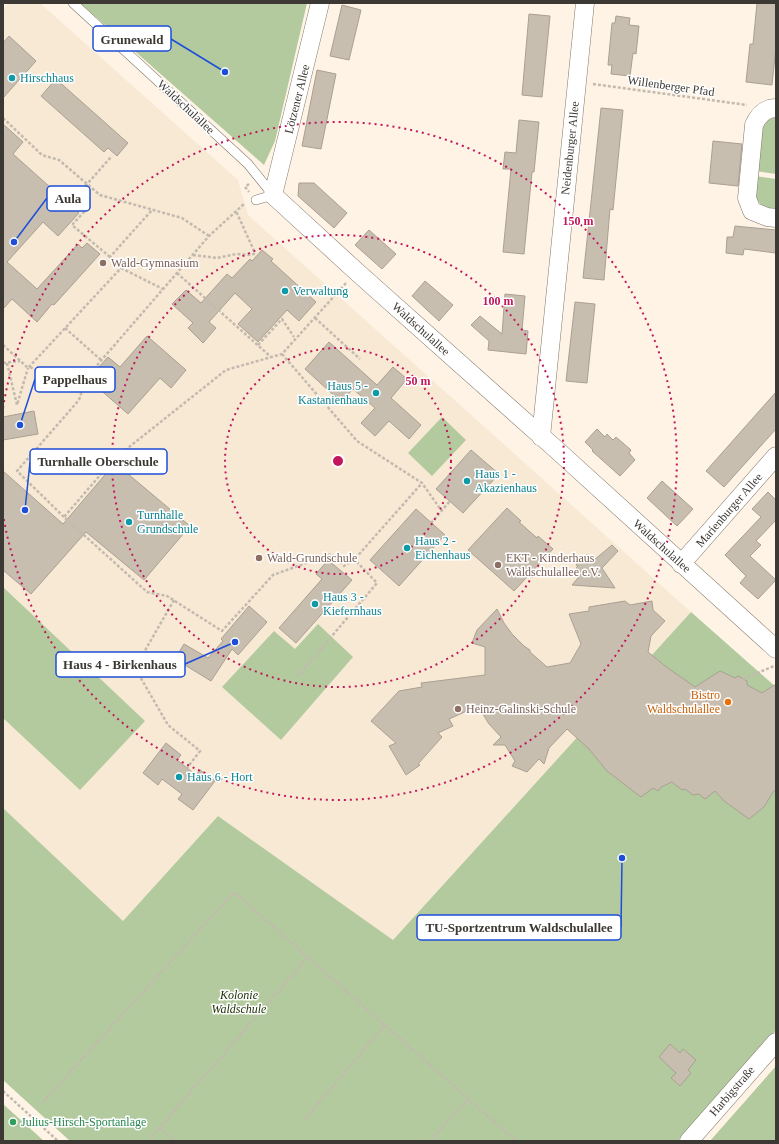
<svg xmlns="http://www.w3.org/2000/svg" width="779" height="1144" viewBox="0 0 779 1144" font-family="'Times New Roman',serif">
	<style>
		.built { fill: #f8e9d4 }
		.green { fill: #b3ca9f }
		.building { fill: #c8beb0; stroke: #aaa092 }
		.lines { fill: none; stroke-linecap: round; stroke-linejoin: round }
		.lane-casing { stroke: #80776a; stroke-width: 10 }
		.street-casing { stroke: #80776a; stroke-width: 19 }
		.path { stroke: #c3baaf; stroke-width: 2.5; stroke-dasharray: 3 2; stroke-linecap: butt }
		.lane { stroke: #fff; stroke-width: 9 }
		.street { stroke: #fff; stroke-width: 18 }
		.ring { fill: none; stroke: #c2185b; stroke-width: 2; stroke-dasharray: 2 4 }
		.culture-dot { fill: #0f9aa8; stroke: #fff; stroke-width: 1.5 }
		.education-dot { fill: #8d6e63; stroke: #fff; stroke-width: 1.5 }
		.food-dot { fill: #e8710a; stroke: #fff; stroke-width: 1.5 }
		.leisure-dot { fill: #2e9e5b; stroke: #fff; stroke-width: 1.5 }
		.labels { text-anchor: middle; dominant-baseline: central; stroke-width: 3; stroke-linejoin: round; paint-order: stroke }
		.culture-label { font-size: 12px; fill: #0d838f; stroke: #fff; text-anchor: start }
		.street-label { font-size: 12px; fill: #3c3833; stroke: #fff }
		.education-label { font-size: 12px; fill: #785e54; stroke: #fff; text-anchor: start }
		.food-label { font-size: 12px; fill: #c56008; stroke: #fff; text-anchor: end }
		.park-label { font-size: 12px; font-style: italic; fill: #203209; stroke: #fff }
		.leisure-label { font-size: 12px; fill: #27864d; stroke: #fff; text-anchor: start }
		.centre { fill: #c2185b; stroke: #fff; stroke-width: 2 }
		.ring-label { font-size: 12px; text-anchor: middle; font-weight: bold; fill: #c2185b; stroke: #fff; stroke-width: 3; stroke-linejoin: round; paint-order: stroke }
		.leader { fill: none; stroke: #1d4ed8; stroke-width: 1.5 }
		.callout-dot { fill: #1d4ed8; stroke: #fff; stroke-width: 1.5 }
		.callout { fill: #fff; stroke: #1d4ed8; stroke-width: 1.5 }
		.callout-label { font-size: 13px; text-anchor: middle; font-weight: bold; fill: #3c3833 }
	</style>
	<rect width="100%" height="100%" fill="#fef3e5"/>
	<path class="built" d="M 9,3 L 40,3 L 238,180 L 248,215 L 691,612 L 393,940 L 218,816 L 123,921 L 3,808 L 3,9 Z"/>
	<path class="green" d="M 80,3 L 307,3 L 275,141 L 264,165 Z
		M 776,116 L 776,174 L 754,171 L 762,128 L 769,120 Z
		M 754,176 L 776,179 L 776,215 C 756,204 754,198 754,176 Z
		M 442,417 L 466,440 L 432,476 L 408,453 Z
		M 3,587 L 145,721 L 80,790 L 3,718 Z
		M 691,612 L 776,687 L 776,1030 L 678,1141 L 70,1141 L 3,1080 L 3,808 L 123,921 L 218,816 L 393,940 Z
		M 318,624 L 353,657 L 281,740 L 222,687 L 274,631 L 295,649 Z
		M 776,1066 L 776,1141 L 710,1141 Z
		M 3,1104 L 44,1141 L 3,1141 Z"/>
	<path class="building" d="M 757,3 L 776,3 L 776,47 L 772,85 L 746,82 L 750,44 L 753,44 Z
		M 342,5 L 361,10 L 349,60 L 330,56 Z
		M 529,14 L 550,16 L 542,97 L 522,95 Z
		M 616,16 L 630,18 L 629,25 L 639,26 L 636,54 L 633,53 L 630,76 L 611,74 L 612,65 L 608,65 L 612,23 L 615,23 Z
		M 9,36 L 36,61 L 3,98 L 3,43 Z
		M 317,70 L 336,74 L 321,149 L 302,146 Z
		M 56,79 L 128,143 L 117,156 L 108,148 L 104,152 L 41,96 Z
		M 601,108 L 623,110 L 613,210 L 610,209 L 604,280 L 583,278 Z
		M 519,120 L 539,122 L 534,172 L 532,172 L 524,254 L 503,252 L 511,169 L 503,169 L 505,152 L 516,153 Z
		M 3,124 L 23,142 L 13,154 L 79,213 L 58,236 L 43,222 L 7,262 L 37,289 L 78,244 L 82,248 L 87,243 L 100,254 L 54,305 L 52,304 L 37,322 L 12,299 L 3,309 Z
		M 713,141 L 742,144 L 738,186 L 709,183 Z
		M 299,183 L 314,183 L 347,213 L 334,228 L 298,196 Z
		M 735,226 L 776,230 L 776,253 L 744,249 L 743,255 L 726,253 L 727,237 L 733,237 Z
		M 369,230 L 396,254 L 382,269 L 355,245 Z
		M 262,250 L 273,259 L 271,261 L 316,302 L 299,321 L 287,310 L 258,342 L 238,324 L 252,309 L 235,293 L 209,322 L 216,328 L 203,343 L 188,328 L 193,323 L 172,304 L 186,290 L 201,303 L 227,274 L 232,278 L 250,259 L 252,261 Z
		M 425,281 L 453,305 L 439,321 L 412,296 Z
		M 505,294 L 525,296 L 522,330 L 528,331 L 526,354 L 488,350 L 489,341 L 471,325 L 480,316 L 502,334 Z
		M 575,302 L 595,304 L 587,383 L 566,381 Z
		M 147,336 L 186,370 L 171,388 L 160,378 L 128,414 L 88,379 L 108,357 L 120,367 Z
		M 329,342 L 377,385 L 393,367 L 407,379 L 391,398 L 421,425 L 409,439 L 389,421 L 375,436 L 361,423 L 375,408 L 353,389 L 341,402 L 305,369 Z
		M 776,392 L 776,429 L 724,487 L 706,471 Z
		M 34,411 L 38,434 L 3,440 L 3,417 Z
		M 597,429 L 605,437 L 607,434 L 613,440 L 616,437 L 631,450 L 629,453 L 635,460 L 620,476 L 592,451 L 593,450 L 585,442 Z
		M 471,450 L 499,474 L 463,513 L 436,489 Z
		M 115,463 L 190,526 L 144,580 L 86,532 L 31,594 L 3,570 L 3,471 L 63,524 Z
		M 662,481 L 693,509 L 677,526 L 647,498 Z
		M 768,492 L 776,500 L 776,520 L 756,541 L 761,545 L 750,556 L 776,580 L 758,599 L 740,583 L 746,576 L 725,555 L 761,517 L 752,509 Z
		M 507,508 L 521,521 L 519,522 L 537,538 L 538,536 L 553,549 L 514,591 L 468,550 Z
		M 416,509 L 445,535 L 399,586 L 370,560 Z
		M 612,545 L 618,551 L 602,568 L 615,588 L 572,585 L 582,573 L 576,568 L 578,566 L 576,565 L 583,555 L 585,557 L 587,554 L 594,560 Z
		M 328,560 L 352,580 L 296,643 L 279,628 L 322,579 L 316,574 Z
		M 625,601 L 630,605 L 652,601 L 653,610 L 665,621 L 651,636 L 648,652 L 665,666 L 695,687 L 720,671 L 735,678 L 738,676 L 747,681 L 747,685 L 762,693 L 776,684 L 776,790 L 773,792 L 764,807 L 749,819 L 724,801 L 715,791 L 705,799 L 699,794 L 693,795 L 685,789 L 682,790 L 672,782 L 661,787 L 658,791 L 653,788 L 641,797 L 607,771 L 589,749 L 567,729 L 549,748 L 544,764 L 539,759 L 527,772 L 512,766 L 515,761 L 505,745 L 493,745 L 501,737 L 489,724 L 478,706 L 449,719 L 453,726 L 438,733 L 442,737 L 418,764 L 420,765 L 406,775 L 389,746 L 396,743 L 371,721 L 399,691 L 422,687 L 421,683 L 485,675 L 485,647 L 472,643 L 477,630 L 497,609 L 504,623 L 512,634 L 524,646 L 530,650 L 530,652 L 547,667 L 570,663 L 581,644 L 569,614 L 589,611 L 589,607 Z
		M 249,606 L 267,622 L 238,655 L 232,649 L 211,681 L 175,659 L 184,644 L 208,658 L 223,641 L 221,639 Z
		M 166,743 L 181,755 L 177,760 L 187,768 L 196,775 L 200,770 L 215,781 L 193,810 L 178,799 L 182,794 L 162,779 L 158,785 L 143,773 Z
		M 670,1044 L 680,1053 L 683,1049 L 696,1060 L 688,1070 L 691,1073 L 680,1086 L 671,1078 L 676,1073 L 659,1057 Z"/>
	<g class="lines">
		<defs>
			<path id="lane" d="M 73,3 L 248,164 L 273,195 L 256,200"/>
			<path id="street" d="M 320,3 L 273,195 L 357,272 L 558,451 L 776,649
				M 776,108 C 765,108 758,116 754,125 L 747,198 L 752,211 L 767,217 L 776,218
				M 541,437 L 585,3
				M 681,564 L 776,456
				M 689,1141 L 776,1042"/>
		</defs>
		<use href="#lane" class="lane-casing"/>
		<use href="#street" class="street-casing"/>
		<path class="path" d="M 593,84 L 747,105
			M 3,118 L 42,155 L 59,160 L 100,195 L 182,218 L 209,236
			M 249,184 L 245,187 L 249,192
			M 193,255 L 217,258 L 236,254 L 252,255 L 255,253 L 236,211
			M 110,257 L 72,225 L 84,212 L 80,208 L 88,199 L 79,191 L 87,184 L 112,156
			M 121,268 L 163,289
			M 177,273 L 271,357
			M 346,283 L 282,354 L 226,370 L 114,459 L 64,517 L 147,592 L 167,596 L 222,631 L 273,575 L 331,554 L 344,566 L 354,560 L 422,483
			M 315,318 L 360,359
			M 65,328 L 101,360
			M 3,345 L 28,368 L 121,268 L 110,257 L 152,210
			M 258,345 L 282,319 L 294,337
			M 282,354 L 357,441 L 422,483 L 441,510
			M 3,363 L 20,361
			M 7,363 L 17,405 L 28,368
			M 30,367 L 82,392
			M 64,517 L 17,471 L 79,400 L 86,378 L 209,236 L 245,203
			M 431,523 L 450,501
			M 174,600 L 135,668 L 168,725 L 200,751 L 187,768
			M 297,677 L 377,583 L 355,560
			M 743,679 L 774,666
			M 3,1091 L 58,1141
			M 43,1102 L 234,892 L 516,1141
			M 305,1119 L 385,1025
			M 160,1128 L 175,1141
			M 148,1141 L 308,957
			M 430,1141 L 468,1099"/>
		<use href="#lane" class="lane"/>
		<use href="#street" class="street"/>
	</g>
	<g class="ring">
		<circle cx="338" cy="461" r="113"/>
		<circle cx="338" cy="461" r="226"/>
		<path d="M3 408A339 339 0 1 1 3 514"/>
	</g>
	<g class="culture-dot">
		<circle cx="12" cy="78" r="4"/>
		<circle cx="285" cy="291" r="4"/>
		<circle cx="376" cy="393" r="4"/>
		<circle cx="467" cy="481" r="4"/>
		<circle cx="129" cy="522" r="4"/>
		<circle cx="407" cy="548" r="4"/>
		<circle cx="315" cy="604" r="4"/>
		<circle cx="179" cy="777" r="4"/>
	</g>
	<g class="education-dot">
		<circle cx="103" cy="263" r="4"/>
		<circle cx="259" cy="558" r="4"/>
		<circle cx="498" cy="565" r="4"/>
		<circle cx="458" cy="709" r="4"/>
	</g>
	<circle class="food-dot" cx="728" cy="702" r="4"/>
	<circle class="leisure-dot" cx="13" cy="1122" r="4"/>
	<g class="labels">
		<g class="culture-label">
			<text x="20" y="78">Hirschhaus</text>
			<text x="293" y="291">Verwaltung</text>
			<text x="368" y="386" text-anchor="end">Haus 5 -<tspan x="368" dy="14">Kastanienhaus</tspan></text>
			<text x="475" y="474">Haus 1 -<tspan x="475" dy="14">Akazienhaus</tspan></text>
			<text x="137" y="515">Turnhalle<tspan x="137" dy="14">Grundschule</tspan></text>
			<text x="415" y="541">Haus 2 -<tspan x="415" dy="14">Eichenhaus</tspan></text>
			<text x="323" y="597">Haus 3 -<tspan x="323" dy="14">Kiefernhaus</tspan></text>
			<text x="187" y="777">Haus 6 - Hort</text>
		</g>
		<g class="street-label">
			<text transform="translate(671 86) rotate(8)">Willenberger Pfad</text>
			<text transform="translate(297 99) rotate(-76)">Lötzener Allee</text>
			<text transform="translate(186 107) rotate(43)">Waldschulallee</text>
			<text transform="translate(570 148) rotate(-84)">Neidenburger Allee</text>
			<text transform="translate(421 329) rotate(42)">Waldschulallee</text>
			<text transform="translate(729 510) rotate(-49)">Marienburger Allee</text>
			<text transform="translate(662 546) rotate(42)">Waldschulallee</text>
			<text transform="translate(732 1091) rotate(-49)">Harbigstraße</text>
		</g>
		<g class="education-label">
			<text x="111" y="263">Wald-Gymnasium</text>
			<text x="267" y="558">Wald-Grundschule</text>
			<text x="506" y="558">EKT - Kinderhaus<tspan x="506" dy="14">Waldschulallee e.V.</tspan></text>
			<text x="466" y="709">Heinz-Galinski-Schule</text>
		</g>
		<g class="food-label">
			<text x="720" y="695">Bistro<tspan x="720" dy="14">Waldschulallee</tspan></text>
		</g>
		<g class="park-label">
			<text x="239" y="995">Kolonie<tspan x="239" dy="14">Waldschule</tspan></text>
		</g>
		<g class="leisure-label">
			<text x="21" y="1122">Julius-Hirsch-Sportanlage</text>
		</g>
	</g>
	<circle cx="338" cy="461" r="6" class="centre"/>
	<g class="ring-label">
		<text x="578" y="225">150 m</text>
		<text x="498" y="305">100 m</text>
		<text x="418" y="385">50 m</text>
	</g>
	<path class="leader" d="M225 72L171 39M14 242L47 198M20 425L35 379M25 510L30 462M235 642L185 664M622 858L621 927"/>
	<g class="callout-dot">
		<circle cx="225" cy="72" r="4"/>
		<circle cx="14" cy="242" r="4"/>
		<circle cx="20" cy="425" r="4"/>
		<circle cx="25" cy="510" r="4"/>
		<circle cx="235" cy="642" r="4"/>
		<circle cx="622" cy="858" r="4"/>
	</g>
	<g class="callout">
		<rect x="93" y="26" width="78" height="25" rx="4"/>
		<rect x="47" y="186" width="43" height="25" rx="4"/>
		<rect x="35" y="367" width="80" height="25" rx="4"/>
		<rect x="30" y="449" width="137" height="25" rx="4"/>
		<rect x="56" y="652" width="129" height="25" rx="4"/>
		<rect x="417" y="915" width="204" height="25" rx="4"/>
	</g>
	<g class="callout-label">
		<text x="132" y="44">Grunewald</text>
		<text x="68" y="203">Aula</text>
		<text x="75" y="384">Pappelhaus</text>
		<text x="98" y="466">Turnhalle Oberschule</text>
		<text x="120" y="669">Haus 4 - Birkenhaus</text>
		<text x="519" y="932">TU-Sportzentrum Waldschulallee</text>
	</g>
	<rect width="779" height="1144" fill="none" stroke="#3c3833" stroke-width="8"/>
</svg>
